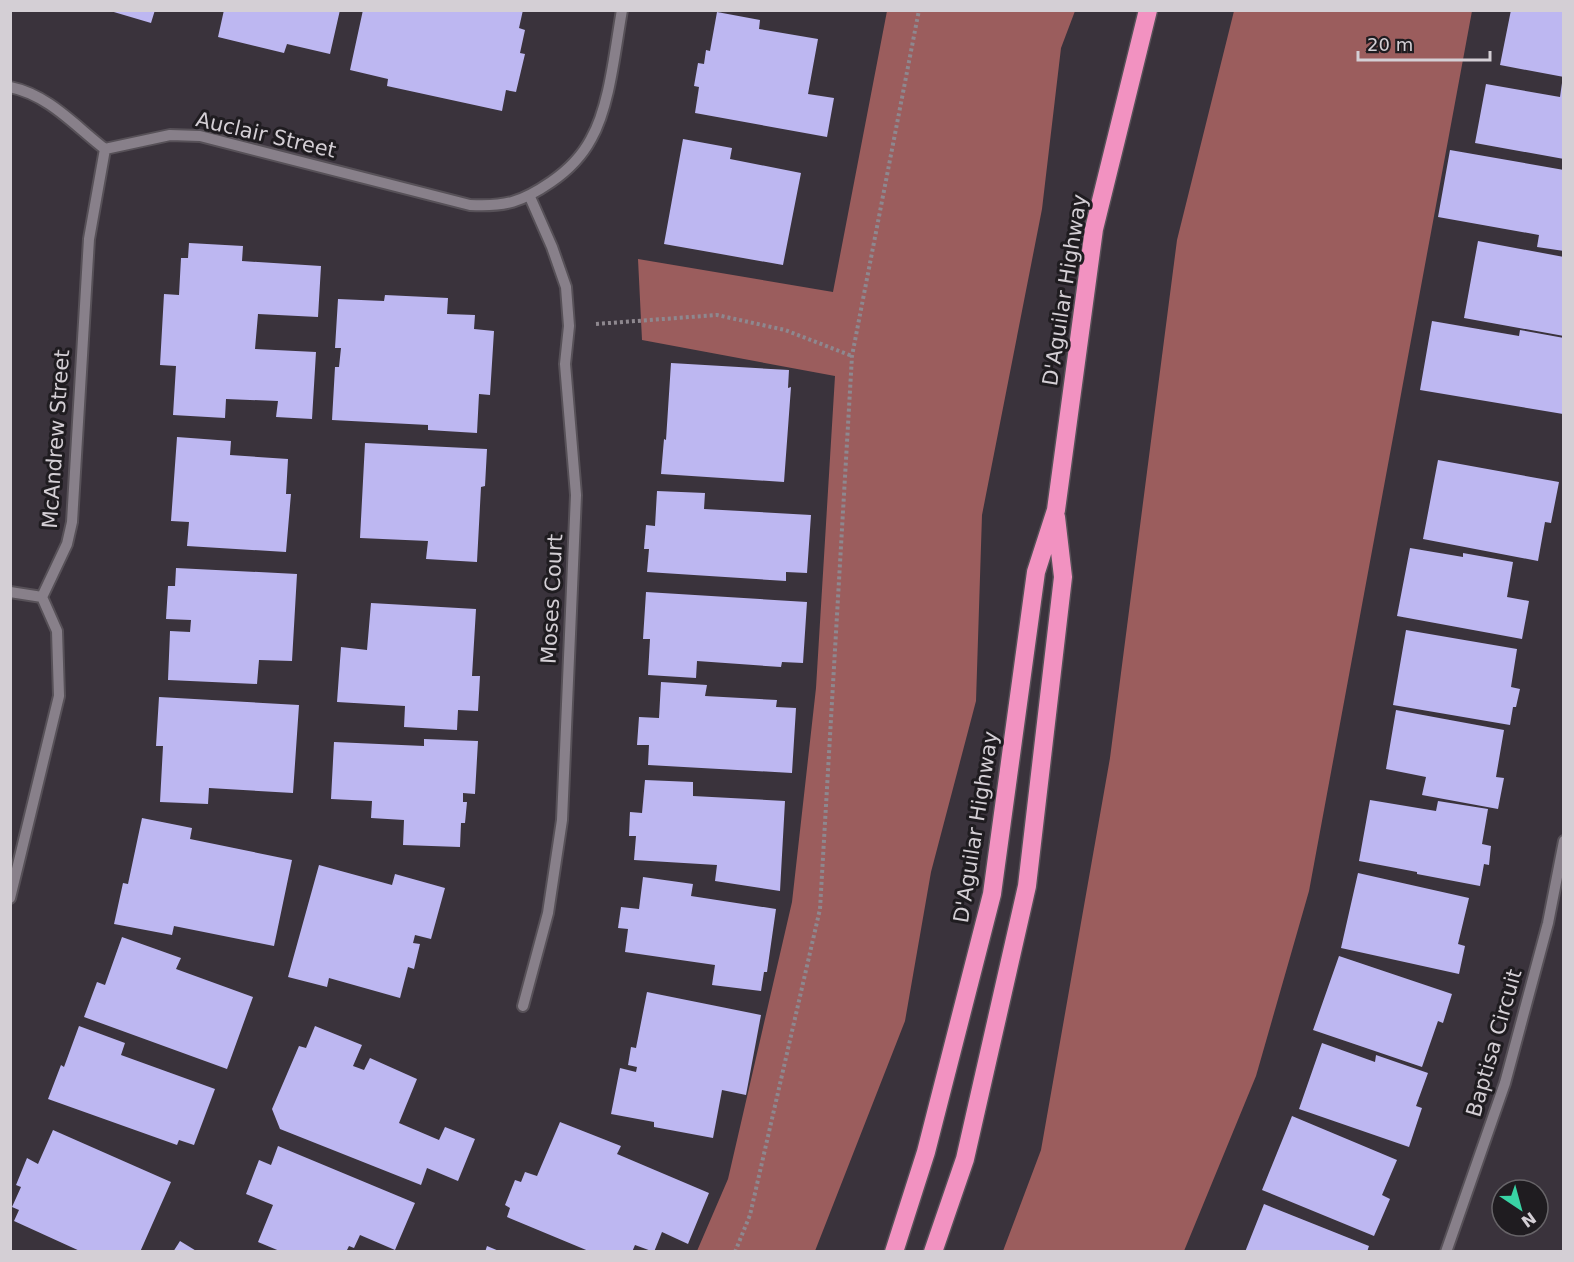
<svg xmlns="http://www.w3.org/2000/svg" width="1574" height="1262" viewBox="0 0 1574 1262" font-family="'DejaVu Sans',sans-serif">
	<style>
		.forest { fill: #9b5d5d }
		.building { fill: #bdb7f1 }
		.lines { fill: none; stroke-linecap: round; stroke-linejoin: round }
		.minor-casing { stroke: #575158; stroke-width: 14 }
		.highway-casing { stroke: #575158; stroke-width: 21 }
		.path { stroke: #8e888f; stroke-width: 4; stroke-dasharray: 3 3; stroke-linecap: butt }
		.minor { stroke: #88808a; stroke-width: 10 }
		.highway { stroke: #f292c1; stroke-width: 18 }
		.labels { text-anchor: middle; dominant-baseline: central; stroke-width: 6; stroke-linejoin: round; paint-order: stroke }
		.street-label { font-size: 21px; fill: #d4cfd5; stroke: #1f1c20 }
	</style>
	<rect width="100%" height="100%" fill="#3a333c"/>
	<path class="forest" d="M 887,11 L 1075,11 L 1061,48 L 1042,209 L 982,515 L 976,701 L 931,872 L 905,1021 L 815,1251 L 697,1251 L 728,1179 L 792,902 L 816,688 L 835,376 L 642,340 L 638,259 L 833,292 Z
		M 1234,11 L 1472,11 L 1309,891 L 1256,1076 L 1184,1251 L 1003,1251 L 1041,1150 L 1110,758 L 1177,240 Z"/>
	<path class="building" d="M 107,10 L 155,10 L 151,23 Z
		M 224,10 L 340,10 L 330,54 L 287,44 L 284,53 L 218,37 Z
		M 363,10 L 523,10 L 519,28 L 525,30 L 520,53 L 525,54 L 516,92 L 506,90 L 502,111 L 387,86 L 388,79 L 350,70 Z
		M 1511,10 L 1564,10 L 1564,77 L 1500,65 Z
		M 717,12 L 760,20 L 759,29 L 818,39 L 808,94 L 834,98 L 827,137 L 695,113 L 699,87 L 694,86 L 698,63 L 704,64 L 706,50 L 710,51 Z
		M 1562,83 L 1564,159 L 1475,143 L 1486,84 L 1560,97 Z
		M 683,139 L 732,148 L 730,159 L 801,173 L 783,265 L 664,244 Z
		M 1450,150 L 1564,170 L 1564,251 L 1537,247 L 1539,235 L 1438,217 Z
		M 1478,241 L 1564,257 L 1564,336 L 1464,318 Z
		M 189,243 L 243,246 L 242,261 L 321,266 L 318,317 L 258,314 L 255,349 L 316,352 L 312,419 L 276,417 L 278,401 L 226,399 L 225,418 L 173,415 L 176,366 L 160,365 L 164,294 L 179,295 L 181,258 L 188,258 Z
		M 385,295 L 448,298 L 447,314 L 475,315 L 474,329 L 494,331 L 490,395 L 479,394 L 477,433 L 428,430 L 428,425 L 332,420 L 335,367 L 339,367 L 341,348 L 335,348 L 338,299 L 384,301 Z
		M 1432,321 L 1519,336 L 1520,330 L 1564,338 L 1563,414 L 1420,390 Z
		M 671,363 L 789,370 L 788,388 L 791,387 L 784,482 L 661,474 L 664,439 L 666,440 Z
		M 177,437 L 231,441 L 230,455 L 288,459 L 286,494 L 291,494 L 286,552 L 187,546 L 189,522 L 171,521 Z
		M 365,443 L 487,449 L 485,486 L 481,487 L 477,562 L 426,559 L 428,541 L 360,538 Z
		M 1438,460 L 1559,482 L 1551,523 L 1545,522 L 1538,561 L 1423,539 Z
		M 657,491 L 705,493 L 704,509 L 811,515 L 807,573 L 786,572 L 786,581 L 647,572 L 649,549 L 644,549 L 646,525 L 655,526 Z
		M 1410,548 L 1463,557 L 1463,553 L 1513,562 L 1507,597 L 1529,601 L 1522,639 L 1397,616 Z
		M 176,568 L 297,574 L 292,661 L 259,660 L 257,684 L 168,680 L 170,631 L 190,632 L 191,620 L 166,619 L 168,586 L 175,586 Z
		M 646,592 L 807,602 L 803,663 L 782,662 L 781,667 L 697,661 L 696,678 L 648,675 L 650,639 L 643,639 Z
		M 371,603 L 476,609 L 472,676 L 480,676 L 478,711 L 458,710 L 457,730 L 404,727 L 405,706 L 337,702 L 341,647 L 367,650 Z
		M 1406,630 L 1517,649 L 1511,687 L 1520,689 L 1516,707 L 1513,707 L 1510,725 L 1393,705 Z
		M 661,682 L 707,685 L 705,696 L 777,700 L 776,707 L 796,708 L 792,773 L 648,765 L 649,745 L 637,745 L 639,717 L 659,718 Z
		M 159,697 L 299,705 L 293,793 L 209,788 L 208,804 L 160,802 L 163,746 L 156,746 Z
		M 1396,710 L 1504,730 L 1496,777 L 1504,778 L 1498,809 L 1422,795 L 1426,777 L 1386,769 Z
		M 424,739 L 478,741 L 475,794 L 463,793 L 463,802 L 467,802 L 465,823 L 461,823 L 460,847 L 403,845 L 404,820 L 371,818 L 372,801 L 331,799 L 334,742 L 424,746 Z
		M 645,780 L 693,782 L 693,796 L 785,801 L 780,891 L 715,881 L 717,865 L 634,860 L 636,836 L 629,836 L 630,812 L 642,813 Z
		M 1370,800 L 1436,811 L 1438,801 L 1488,809 L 1482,844 L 1491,846 L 1489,865 L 1484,864 L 1480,886 L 1417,874 L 1417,872 L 1359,861 Z
		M 142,818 L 192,828 L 190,839 L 292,860 L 274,946 L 174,926 L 172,935 L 114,924 L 123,883 L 128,884 Z
		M 319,865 L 392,885 L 395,874 L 445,888 L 431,939 L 415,935 L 413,943 L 420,944 L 414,969 L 408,967 L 400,998 L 329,978 L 327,987 L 288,977 Z
		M 1358,873 L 1469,898 L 1458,944 L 1465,946 L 1459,974 L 1341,948 Z
		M 643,877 L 693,884 L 691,896 L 776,909 L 767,972 L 764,972 L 761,991 L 712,985 L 715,965 L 625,952 L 628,929 L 618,928 L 621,907 L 639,909 Z
		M 122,937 L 181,958 L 176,969 L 253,997 L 227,1069 L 84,1017 L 97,982 L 105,985 Z
		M 1339,956 L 1452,994 L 1443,1023 L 1438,1021 L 1422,1067 L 1313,1030 Z
		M 647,992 L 761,1015 L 746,1095 L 722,1090 L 713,1138 L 654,1127 L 654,1122 L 611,1114 L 620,1068 L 636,1072 L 637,1067 L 628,1065 L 631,1047 L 636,1048 Z
		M 79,1026 L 125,1043 L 121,1055 L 215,1089 L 194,1145 L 179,1140 L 177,1145 L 48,1099 L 61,1065 L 64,1067 Z
		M 315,1026 L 362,1045 L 353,1066 L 364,1070 L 370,1058 L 417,1079 L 399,1123 L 439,1140 L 445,1127 L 475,1139 L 458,1181 L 427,1168 L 421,1185 L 280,1129 L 272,1109 L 299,1046 L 306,1048 Z
		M 1322,1043 L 1375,1062 L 1376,1055 L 1428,1073 L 1416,1106 L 1422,1108 L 1409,1147 L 1299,1109 Z
		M 1292,1116 L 1397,1160 L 1382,1195 L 1390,1199 L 1374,1236 L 1262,1190 Z
		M 560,1122 L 621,1146 L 617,1154 L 709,1193 L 688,1244 L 662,1232 L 654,1252 L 635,1245 L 632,1252 L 591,1252 L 507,1217 L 510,1208 L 505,1205 L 515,1180 L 521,1182 L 525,1172 L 537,1176 Z
		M 53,1130 L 171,1182 L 140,1252 L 82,1252 L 14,1221 L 19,1210 L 12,1207 L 21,1187 L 16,1185 L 27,1158 L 38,1164 Z
		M 278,1146 L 415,1203 L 395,1250 L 360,1235 L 354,1248 L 349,1246 L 346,1252 L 282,1252 L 258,1242 L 273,1205 L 246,1194 L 259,1160 L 271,1165 Z
		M 1264,1204 L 1369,1246 L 1367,1252 L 1245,1252 Z
		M 180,1241 L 198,1252 L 173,1252 Z
		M 487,1246 L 499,1251 L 499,1252 L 485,1252 Z"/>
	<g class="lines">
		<defs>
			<path id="minor" d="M 10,87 C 49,95 75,126 105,149 L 170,135 L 200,136 L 470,205 C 505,207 522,202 551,182 C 567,171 582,156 591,139 C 610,106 615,49 622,10
				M 10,592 L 42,597
				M 10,898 L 59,696 L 57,631 L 42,597 L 67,544 L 72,522 L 89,239 L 105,149
				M 523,1006 L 548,913 L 562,820 L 576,495 L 565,364 L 569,326 L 566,287 L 552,247 L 530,197
				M 1446,1252 L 1505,1083 L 1548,923 L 1564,841"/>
			<path id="highway" d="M 894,1252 L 926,1152 L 992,894 L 1036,572 L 1056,510 L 1094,229 L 1148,10
				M 933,1252 L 965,1159 L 1027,886 L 1063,577 L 1056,517"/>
		</defs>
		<use href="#minor" class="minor-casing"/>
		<use href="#highway" class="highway-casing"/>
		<path class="path" d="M 596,324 L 717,315 L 785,330 L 852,356
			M 735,1252 L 750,1215 L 820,909 L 852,356 L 919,10"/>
		<use href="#minor" class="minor"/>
		<use href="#highway" class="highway"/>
	</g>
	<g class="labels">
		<g class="street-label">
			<text transform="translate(266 135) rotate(13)">Auclair Street</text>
			<text transform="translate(1065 290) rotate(-81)">D'Aguilar Highway</text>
			<text transform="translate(56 439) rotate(-86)">McAndrew Street</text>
			<text transform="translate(552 599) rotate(-87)">Moses Court</text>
			<text transform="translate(976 827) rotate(-81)">D'Aguilar Highway</text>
			<text transform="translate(1494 1043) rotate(-74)">Baptisa Circuit</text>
		</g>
	</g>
	<rect width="1574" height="1262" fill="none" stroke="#d4cfd5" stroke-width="24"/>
	<g transform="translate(1520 1208) rotate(144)"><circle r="28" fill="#1f1c20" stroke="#676468" stroke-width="1.5"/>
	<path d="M0-4.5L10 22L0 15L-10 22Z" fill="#39d4a5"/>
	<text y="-9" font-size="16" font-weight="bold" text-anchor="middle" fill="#d4cfd5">N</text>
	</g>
	<path d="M1358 51v9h132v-9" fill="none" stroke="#d4cfd5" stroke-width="3"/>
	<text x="1367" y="51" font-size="18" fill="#d4cfd5" stroke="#1f1c20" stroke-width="4.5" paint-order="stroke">20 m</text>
</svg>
